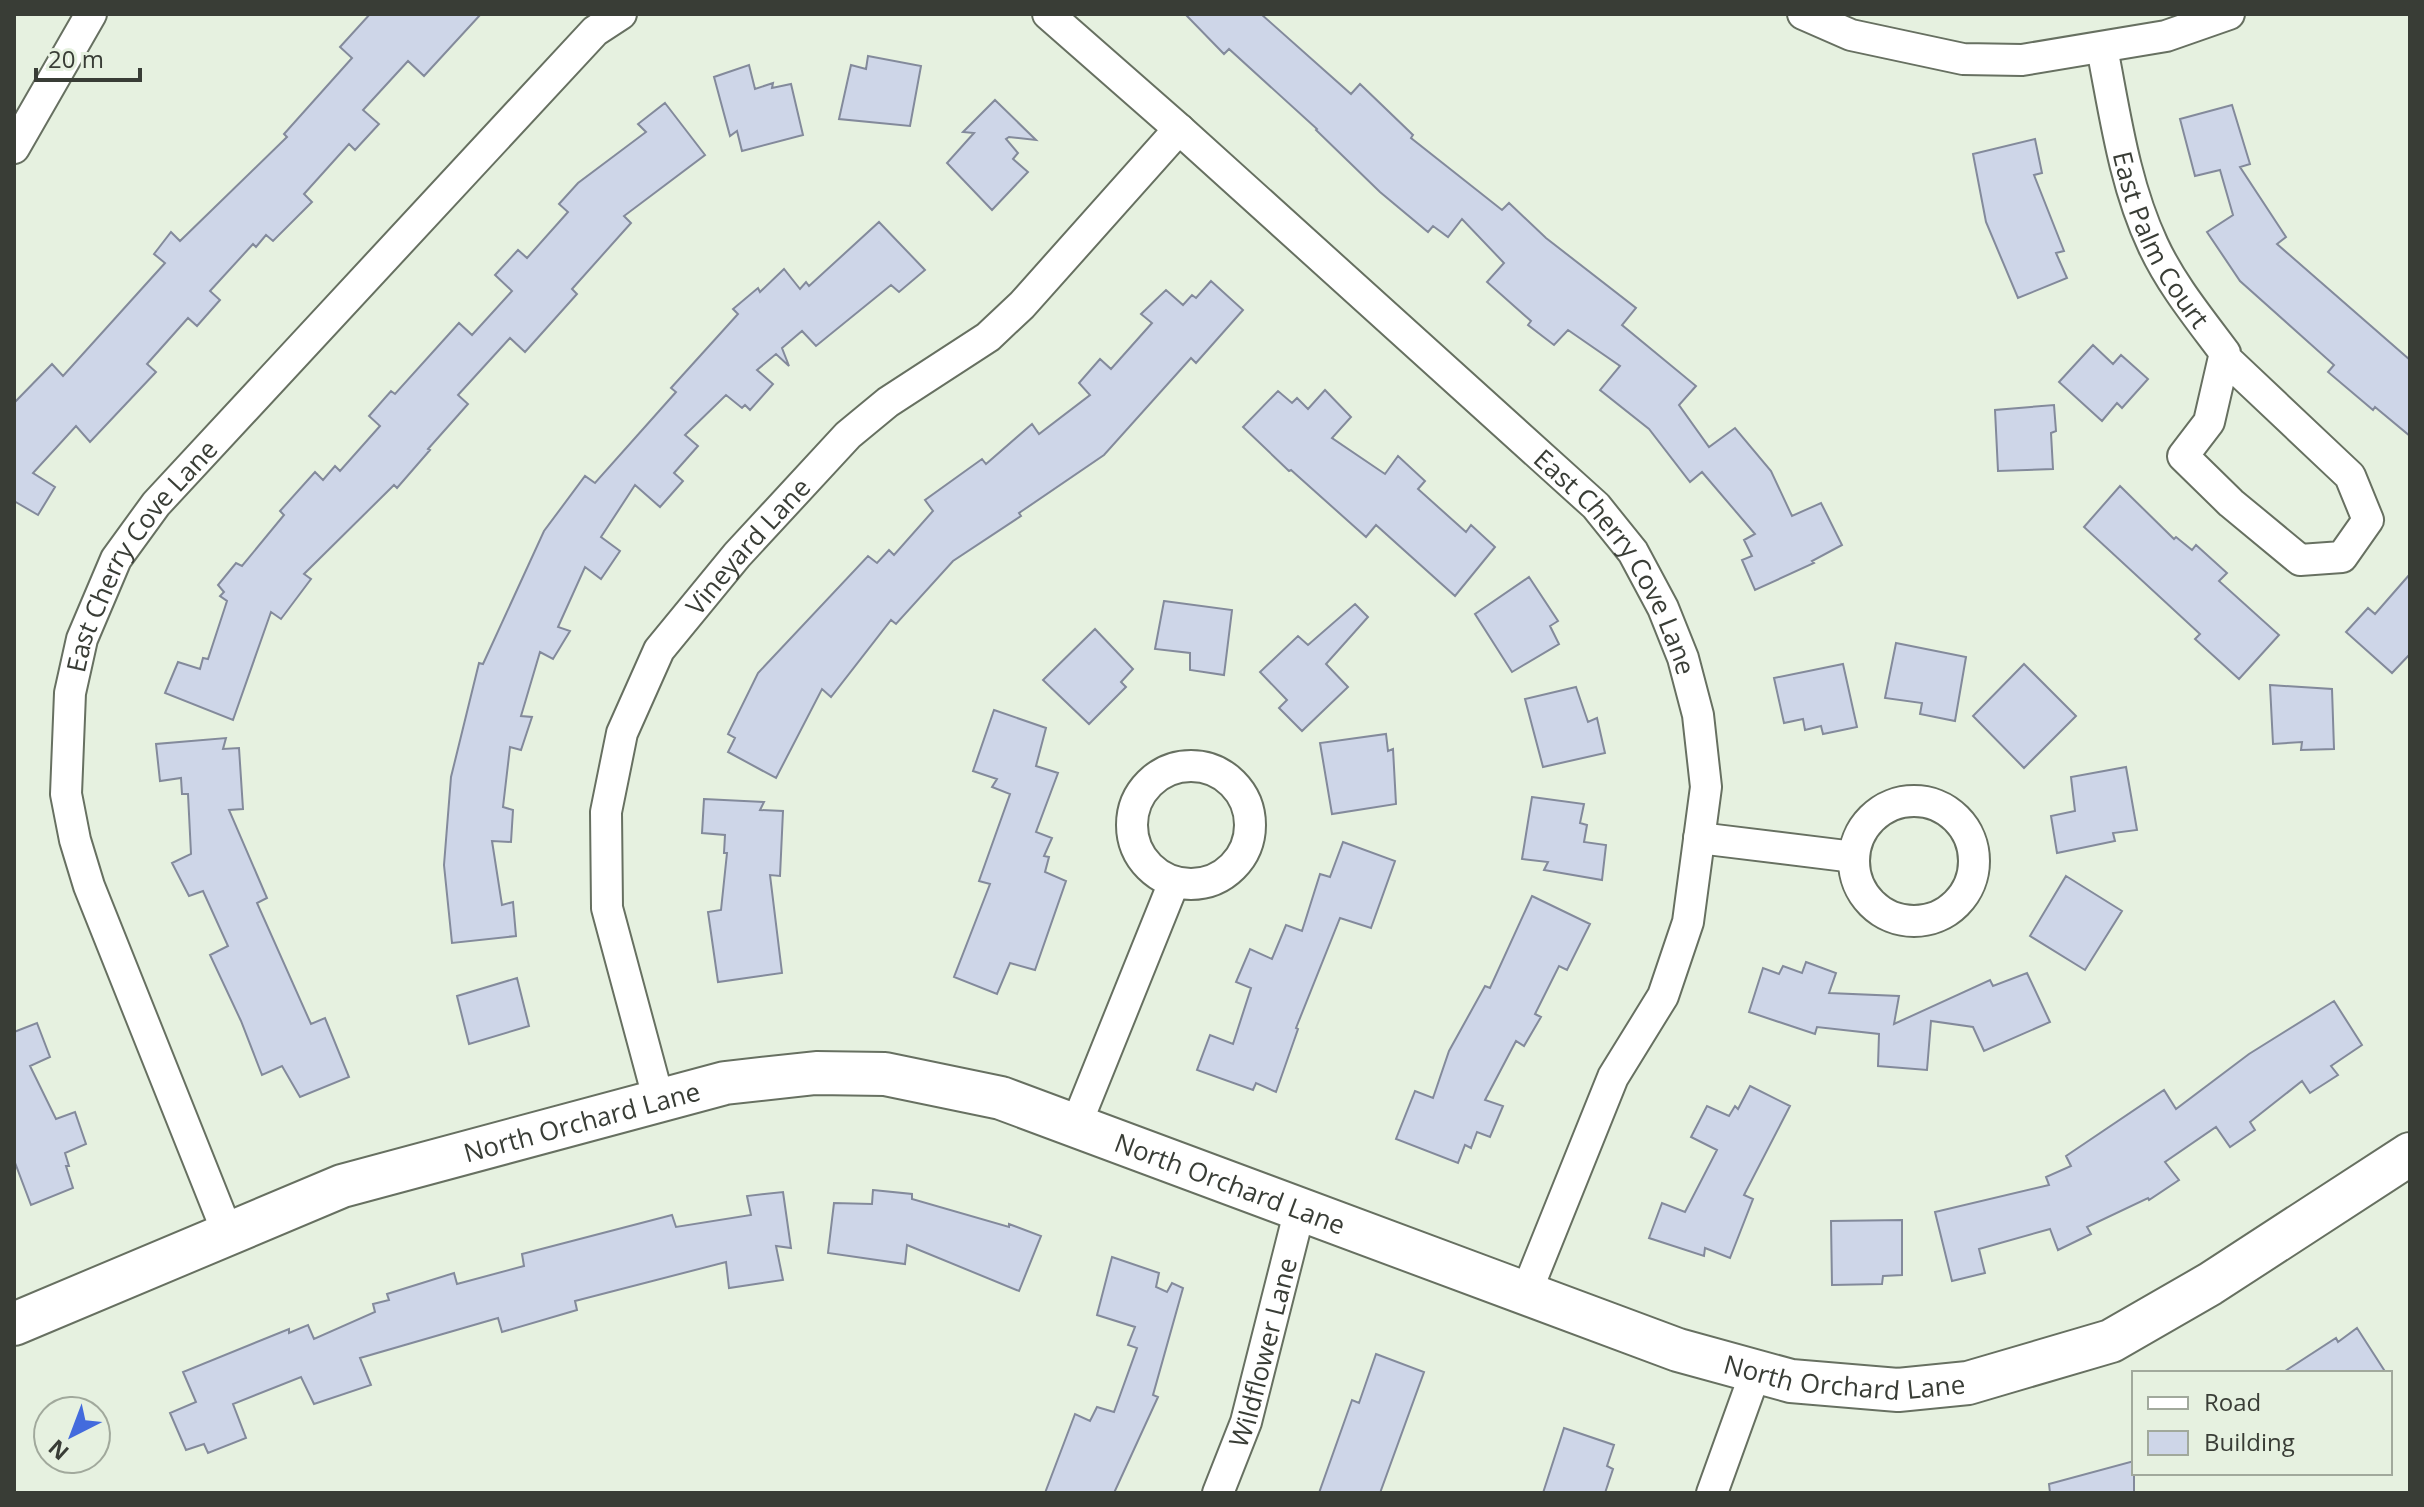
<svg xmlns="http://www.w3.org/2000/svg" width="2424" height="1507" viewBox="0 0 2424 1507" font-family="'Open Sans',sans-serif">
	<style>
		.building { fill: #ced6e8; stroke: #838a9b; stroke-width: 2 }
		.lines { fill: none; stroke-linecap: round; stroke-linejoin: round }
		.street-casing { stroke: #677061; stroke-width: 34 }
		.secondary-casing { stroke: #677061; stroke-width: 46 }
		.street { stroke: #fff; stroke-width: 30 }
		.secondary { stroke: #fff; stroke-width: 42 }
		.labels { text-anchor: middle; dominant-baseline: central; stroke-width: 6; stroke-linejoin: round; paint-order: stroke }
		.street-label { font-size: 26px; fill: #393d36; stroke: #e6f1e0 }
	</style>
	<rect width="100%" height="100%" fill="#e6f1e0"/>
	<path class="building" d="M 370,14 L 481,14 L 424,76 L 408,61 L 363,110 L 379,124 L 355,150 L 349,144 L 304,194 L 312,202 L 273,241 L 266,235 L 256,247 L 253,244 L 210,291 L 220,300 L 197,326 L 188,318 L 147,364 L 156,372 L 90,442 L 76,426 L 33,473 L 55,487 L 38,515 L 14,501 L 14,403 L 52,364 L 63,376 L 165,263 L 154,254 L 171,232 L 180,241 L 287,137 L 284,134 L 352,58 L 340,47 Z
		M 1185,14 L 1261,14 L 1351,94 L 1360,84 L 1413,135 L 1411,138 L 1502,210 L 1509,203 L 1546,238 L 1636,308 L 1622,325 L 1696,386 L 1679,405 L 1709,447 L 1735,428 L 1771,471 L 1792,516 L 1821,503 L 1842,545 L 1812,561 L 1814,563 L 1755,590 L 1742,560 L 1752,556 L 1744,540 L 1755,534 L 1702,472 L 1690,482 L 1649,429 L 1600,390 L 1620,366 L 1568,330 L 1554,345 L 1528,325 L 1531,321 L 1487,282 L 1504,263 L 1462,219 L 1448,237 L 1433,226 L 1428,232 L 1380,192 L 1316,130 L 1317,129 L 1229,49 L 1224,54 Z
		M 868,56 L 921,66 L 910,126 L 839,119 L 851,65 L 866,69 Z
		M 749,65 L 755,89 L 773,83 L 772,88 L 791,84 L 803,135 L 742,151 L 737,131 L 730,136 L 714,77 Z
		M 995,100 L 1036,140 L 1009,137 L 1006,139 L 1018,153 L 1013,159 L 1028,172 L 992,210 L 947,163 L 974,133 L 963,132 Z
		M 665,103 L 705,155 L 624,216 L 631,223 L 572,289 L 577,294 L 525,352 L 510,338 L 458,395 L 468,404 L 428,449 L 430,450 L 397,488 L 394,485 L 304,574 L 311,579 L 281,619 L 271,612 L 233,720 L 165,693 L 178,662 L 200,669 L 203,658 L 208,659 L 227,601 L 220,596 L 224,592 L 218,585 L 236,563 L 242,566 L 284,515 L 280,511 L 315,472 L 323,480 L 335,466 L 340,471 L 380,426 L 369,416 L 391,391 L 395,394 L 459,323 L 472,335 L 512,291 L 495,275 L 518,250 L 527,258 L 568,212 L 559,204 L 578,183 L 646,132 L 638,124 Z
		M 2232,105 L 2250,164 L 2240,167 L 2286,237 L 2277,244 L 2410,360 L 2410,436 L 2375,407 L 2373,410 L 2328,372 L 2334,365 L 2240,281 L 2207,232 L 2233,215 L 2220,170 L 2195,176 L 2180,119 Z
		M 2035,139 L 2042,173 L 2034,175 L 2064,251 L 2056,253 L 2067,278 L 2018,298 L 1986,222 L 1973,154 Z
		M 879,222 L 925,270 L 899,292 L 891,285 L 816,346 L 802,331 L 782,348 L 789,366 L 776,354 L 757,370 L 773,384 L 750,410 L 745,405 L 742,408 L 726,395 L 685,435 L 698,446 L 674,473 L 683,481 L 660,507 L 635,485 L 601,537 L 620,551 L 601,579 L 585,567 L 558,627 L 570,631 L 553,659 L 540,652 L 521,716 L 532,717 L 521,750 L 510,747 L 503,807 L 513,810 L 511,842 L 492,841 L 502,905 L 513,902 L 516,936 L 452,943 L 444,865 L 451,777 L 479,663 L 483,664 L 544,531 L 585,476 L 595,483 L 676,392 L 671,388 L 738,314 L 733,309 L 758,288 L 760,292 L 784,269 L 800,289 L 806,282 L 809,286 Z
		M 1211,281 L 1243,310 L 1196,363 L 1191,358 L 1104,455 L 1019,513 L 1021,516 L 953,561 L 896,624 L 891,620 L 831,697 L 822,689 L 776,778 L 728,752 L 735,738 L 728,734 L 758,673 L 868,556 L 877,563 L 889,550 L 894,555 L 933,511 L 925,500 L 982,459 L 986,464 L 1032,424 L 1039,434 L 1090,395 L 1079,383 L 1100,359 L 1111,369 L 1152,323 L 1141,314 L 1166,290 L 1183,305 L 1192,295 L 1196,298 Z
		M 2093,345 L 2113,364 L 2121,355 L 2148,379 L 2122,408 L 2117,403 L 2102,421 L 2059,382 Z
		M 1325,390 L 1351,417 L 1332,438 L 1385,474 L 1398,456 L 1425,481 L 1418,489 L 1466,532 L 1471,525 L 1495,547 L 1455,596 L 1376,525 L 1366,537 L 1291,470 L 1289,471 L 1243,427 L 1278,391 L 1292,403 L 1297,398 L 1308,409 Z
		M 2054,405 L 2056,431 L 2051,433 L 2053,469 L 1998,471 L 1995,410 Z
		M 2120,486 L 2174,539 L 2176,537 L 2192,550 L 2196,545 L 2227,573 L 2219,581 L 2279,635 L 2239,679 L 2195,639 L 2200,634 L 2084,527 Z
		M 2410,574 L 2410,654 L 2392,673 L 2346,632 L 2368,608 L 2375,614 Z
		M 1529,577 L 1558,621 L 1550,626 L 1559,644 L 1512,672 L 1475,614 Z
		M 1164,601 L 1232,610 L 1224,675 L 1190,670 L 1190,653 L 1155,649 Z
		M 1355,604 L 1368,617 L 1326,664 L 1348,687 L 1302,731 L 1279,708 L 1287,700 L 1260,672 L 1298,636 L 1308,645 Z
		M 1095,629 L 1133,669 L 1121,682 L 1126,687 L 1089,724 L 1043,680 Z
		M 1896,643 L 1966,657 L 1955,721 L 1920,714 L 1922,703 L 1885,698 Z
		M 1843,664 L 1857,727 L 1823,734 L 1821,726 L 1805,730 L 1803,719 L 1784,723 L 1774,678 Z
		M 2024,664 L 2076,716 L 2024,768 L 1973,716 Z
		M 2270,685 L 2332,689 L 2334,749 L 2301,750 L 2302,742 L 2273,744 Z
		M 1576,687 L 1588,722 L 1597,718 L 1605,753 L 1543,767 L 1525,699 Z
		M 994,710 L 1046,728 L 1036,766 L 1058,773 L 1036,832 L 1052,838 L 1044,856 L 1049,857 L 1045,872 L 1066,881 L 1035,970 L 1010,963 L 997,994 L 954,977 L 990,884 L 979,881 L 1010,794 L 992,787 L 997,779 L 973,771 Z
		M 1386,734 L 1388,751 L 1393,749 L 1396,804 L 1332,814 L 1320,743 Z
		M 226,738 L 223,749 L 239,748 L 243,809 L 229,810 L 267,898 L 257,903 L 311,1024 L 325,1018 L 349,1077 L 300,1097 L 282,1066 L 262,1075 L 241,1021 L 210,955 L 228,946 L 203,891 L 189,896 L 172,863 L 191,854 L 188,794 L 182,794 L 181,778 L 160,781 L 156,744 Z
		M 2126,767 L 2137,830 L 2113,833 L 2115,841 L 2057,853 L 2051,816 L 2075,811 L 2071,777 Z
		M 1532,797 L 1584,804 L 1580,823 L 1587,825 L 1584,842 L 1606,845 L 1602,880 L 1544,870 L 1548,862 L 1522,859 Z
		M 704,799 L 764,802 L 760,810 L 783,811 L 780,876 L 770,875 L 782,973 L 718,982 L 708,912 L 721,910 L 727,853 L 724,853 L 725,835 L 702,833 Z
		M 1343,842 L 1395,861 L 1371,928 L 1340,918 L 1296,1028 L 1298,1029 L 1276,1092 L 1256,1083 L 1253,1090 L 1197,1070 L 1210,1035 L 1233,1044 L 1251,988 L 1236,982 L 1250,949 L 1272,959 L 1286,925 L 1302,931 L 1320,874 L 1330,877 Z
		M 2066,876 L 2122,911 L 2085,970 L 2030,936 Z
		M 1532,896 L 1590,924 L 1567,970 L 1559,966 L 1535,1014 L 1541,1017 L 1524,1046 L 1516,1041 L 1485,1100 L 1503,1106 L 1490,1137 L 1477,1132 L 1471,1148 L 1465,1145 L 1458,1163 L 1396,1139 L 1415,1091 L 1433,1098 L 1449,1051 L 1485,986 L 1490,988 Z
		M 1806,962 L 1836,973 L 1829,993 L 1899,996 L 1894,1024 L 1990,980 L 1993,986 L 2027,973 L 2050,1022 L 1984,1051 L 1973,1027 L 1931,1021 L 1927,1070 L 1878,1066 L 1879,1034 L 1817,1027 L 1815,1034 L 1749,1012 L 1763,968 L 1779,974 L 1783,966 L 1802,973 Z
		M 517,978 L 529,1026 L 469,1044 L 457,996 Z
		M 2334,1001 L 2362,1045 L 2331,1066 L 2338,1075 L 2310,1093 L 2302,1081 L 2250,1122 L 2255,1130 L 2230,1147 L 2216,1127 L 2165,1162 L 2179,1180 L 2149,1200 L 2148,1198 L 2087,1227 L 2091,1234 L 2058,1250 L 2050,1229 L 1979,1249 L 1985,1273 L 1952,1281 L 1935,1212 L 2049,1185 L 2046,1177 L 2071,1166 L 2066,1156 L 2164,1090 L 2176,1109 L 2249,1054 Z
		M 37,1023 L 50,1057 L 30,1066 L 56,1119 L 75,1112 L 86,1144 L 65,1153 L 69,1166 L 66,1166 L 73,1188 L 31,1205 L 14,1160 L 14,1032 Z
		M 1750,1086 L 1790,1106 L 1744,1195 L 1753,1199 L 1730,1258 L 1705,1248 L 1704,1256 L 1649,1238 L 1662,1203 L 1685,1212 L 1717,1150 L 1691,1137 L 1707,1106 L 1729,1116 L 1735,1106 L 1738,1109 Z
		M 873,1190 L 912,1194 L 912,1199 L 1009,1227 L 1009,1224 L 1041,1236 L 1019,1291 L 907,1245 L 905,1264 L 828,1253 L 834,1203 L 872,1204 Z
		M 783,1192 L 791,1248 L 776,1246 L 783,1280 L 729,1288 L 726,1262 L 575,1301 L 577,1310 L 502,1332 L 498,1318 L 360,1358 L 371,1385 L 314,1404 L 301,1377 L 233,1404 L 246,1438 L 208,1453 L 204,1444 L 186,1450 L 170,1413 L 196,1402 L 183,1372 L 289,1329 L 289,1333 L 308,1325 L 314,1339 L 375,1312 L 373,1304 L 389,1300 L 387,1294 L 454,1273 L 457,1284 L 524,1266 L 522,1254 L 672,1215 L 676,1227 L 751,1215 L 747,1196 Z
		M 1902,1220 L 1902,1275 L 1883,1276 L 1882,1284 L 1832,1285 L 1831,1221 Z
		M 1112,1257 L 1159,1273 L 1156,1287 L 1167,1292 L 1172,1283 L 1183,1288 L 1153,1395 L 1158,1397 L 1114,1493 L 1045,1493 L 1075,1414 L 1090,1421 L 1097,1407 L 1114,1412 L 1137,1348 L 1128,1345 L 1135,1327 L 1097,1315 Z
		M 2357,1328 L 2386,1373 L 2282,1373 L 2336,1338 L 2338,1342 Z
		M 1376,1354 L 1424,1372 L 1380,1493 L 1319,1493 L 1352,1400 L 1359,1403 Z
		M 1564,1428 L 1614,1445 L 1607,1466 L 1613,1469 L 1605,1493 L 1543,1493 Z
		M 2134,1461 L 2134,1493 L 2050,1493 L 2049,1484 Z"/>
	<g class="lines">
		<defs>
			<g id="street">
				<path id="s1" d="M 1048,14 L 1179,129 L 1596,506 L 1633,552 L 1663,608 L 1683,658 L 1698,715 L 1706,787 L 1688,922 L 1663,996 L 1613,1077 L 1526,1293"/>
				<path d="M 1803,14 L 1851,35 L 1963,59 L 2022,60 L 2166,36 L 2229,14"/>
				<path id="s2" d="M 2102,48 C 2115,114 2124,183 2153,245 C 2171,284 2199,318 2225,353 L 2224,357 L 2209,422 L 2183,456 L 2231,503 L 2300,560 L 2342,557 L 2368,520 L 2350,476 L 2224,357"/>
				<path d="M 14,148 L 91,14"/>
				<circle cx="1191" cy="825" r="59"/>
				<circle cx="1914" cy="861" r="60"/>
				<path d="M 1699,838 L 1854,857"/>
				<path id="s3" d="M 659,1101 L 607,908 L 606,812 L 622,733 L 659,650 L 737,555 L 848,435 L 888,402 L 988,337 L 1022,305 L 1179,129"/>
				<path d="M 1076,1125 L 1174,882"/>
				<path id="s4" d="M 228,1234 L 89,886 L 75,840 L 66,794 L 70,693 L 82,639 L 116,559 L 156,504 L 595,31 L 621,14"/>
				<path id="s5" d="M 1218,1493 L 1246,1422 L 1300,1209"/>
				<path d="M 1712,1493 L 1756,1371"/>
			</g>
			<g id="secondary">
				<path id="s6" d="M 14,1324 L 342,1186 L 725,1083 L 816,1073 L 885,1074 L 1001,1098 L 1678,1350 L 1791,1381 L 1898,1390 L 1968,1383 L 2111,1341 L 2210,1284 L 2410,1154"/>
			</g>
		</defs>
		<use href="#street" class="street-casing"/>
		<use href="#secondary" class="secondary-casing"/>
		<use href="#street" class="street"/>
		<use href="#secondary" class="secondary"/>
	</g>
	<g class="labels">
		<g class="street-label">
			<text stroke="none"><textPath href="#s2" startOffset="202">East Palm Court</textPath></text>
			<text stroke="none"><textPath href="#s3" startOffset="604">Vineyard Lane</textPath></text>
			<text stroke="none"><textPath href="#s4" startOffset="728">East Cherry Cove Lane</textPath></text>
			<text stroke="none"><textPath href="#s1" startOffset="794">East Cherry Cove Lane</textPath></text>
			<text stroke="none"><textPath href="#s6" startOffset="604">North Orchard Lane</textPath></text>
			<text stroke="none"><textPath href="#s6" startOffset="1276">North Orchard Lane</textPath></text>
			<text stroke="none"><textPath href="#s5" startOffset="148">Wildflower Lane</textPath></text>
			<text stroke="none"><textPath href="#s6" startOffset="1924">North Orchard Lane</textPath></text>
		</g>
	</g>
	<rect width="2424" height="1507" fill="none" stroke="#393d36" stroke-width="32"/>
	<rect x="2132" y="1371" width="260" height="104" fill="#e6f1e0" stroke="#a1a99c" stroke-width="2"/>
	<rect x="2148" y="1397" width="40" height="12" fill="#ffffff" stroke="#a1a99c" stroke-width="2"/>
	<text x="2204" y="1411" font-size="24" fill="#393d36">Road</text>
	<rect x="2148" y="1431" width="40" height="24" fill="#ced6e8" stroke="#a1a99c" stroke-width="2"/>
	<text x="2204" y="1451" font-size="24" fill="#393d36">Building</text>
	<g transform="translate(72 1435) rotate(222)"><circle r="38" fill="#e6f1e0" stroke="#a1a99c" stroke-width="2"/>
	<path d="M0-6L14 30L0 20L-14 30Z" fill="#436bdd"/>
	<text y="-12" font-size="22" font-weight="bold" text-anchor="middle" fill="#393d36">N</text>
	</g>
	<path d="M36 68v12h104v-12" fill="none" stroke="#393d36" stroke-width="4"/>
	<text x="48" y="68" font-size="24" fill="#393d36" stroke="#e6f1e0" stroke-width="6" paint-order="stroke">20 m</text>
</svg>
